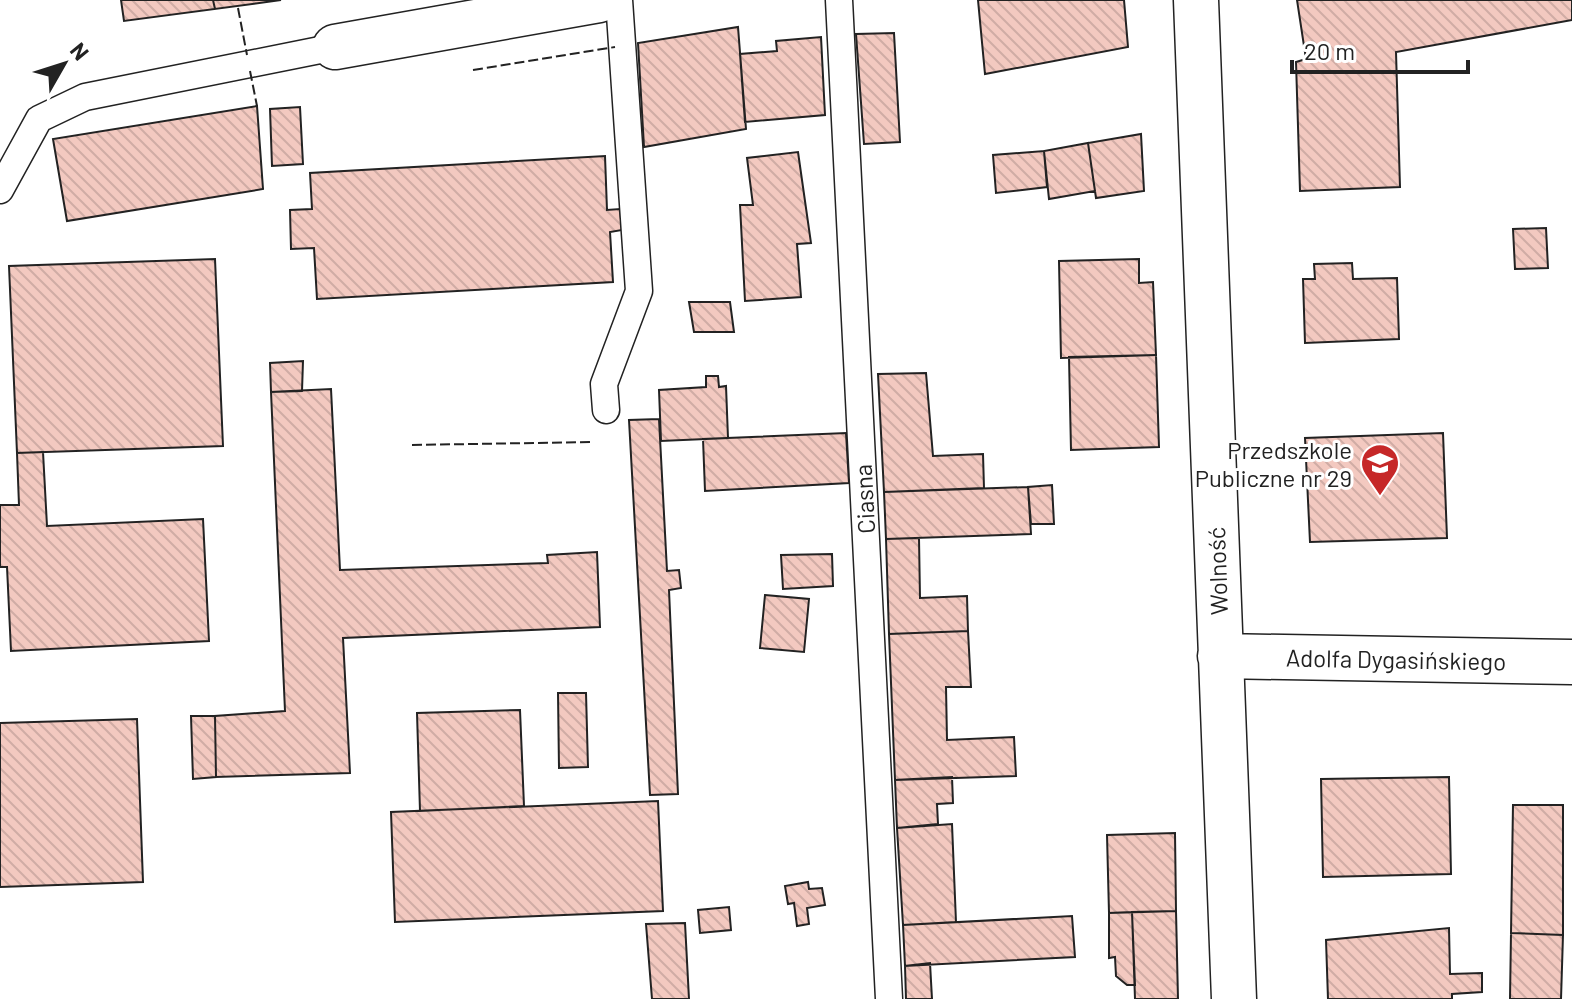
<svg xmlns="http://www.w3.org/2000/svg" width="1572" height="999" viewBox="0 0 1572 999" font-family="Barlow,sans-serif">
	<style>
		.building { fill: url(#building-back-hatch); stroke: #222; stroke-width: 2 }
		.lines { fill: none; stroke-linecap: round; stroke-linejoin: round }
		.lane-casing { stroke: #222; stroke-width: 29 }
		.street-casing { stroke: #222; stroke-width: 47 }
		.lane { stroke: #fff; stroke-width: 26 }
		.street { stroke: #fff; stroke-width: 44 }
		.fence { stroke: #222; stroke-width: 2; stroke-dasharray: 10 4; stroke-linecap: butt }
		.labels { text-anchor: middle; dominant-baseline: central; stroke-width: 6; stroke-linejoin: round; paint-order: stroke }
		.poi-label { font-size: 24px; fill: #222; stroke: #fff; text-anchor: end }
		.street-label { font-size: 24px; fill: #222; stroke: #fff }
	</style>
	<defs>
		<pattern id="building-back-hatch" width="6" height="6" patternUnits="userSpaceOnUse" patternTransform="scale(2)"><rect width="6" height="6" fill="#f3c9c0"/><path d="M-1 5l2 2M0 0l6 6M5-1l2 2" fill="none" stroke="#d0aca5"/></pattern>
	</defs>
	<rect width="100%" height="100%" fill="#fff"/>
	<path class="building" d="M 121,0 L 213,0 L 215,9 L 124,21 Z
		M 213,0 L 281,0 L 215,9 Z
		M 978,0 L 1124,0 L 1128,47 L 985,74 Z
		M 1297,0 L 1572,0 L 1572,20 L 1396,52 L 1400,187 L 1300,191 L 1296,62 L 1306,59 Z
		M 738,27 L 746,129 L 644,147 L 638,43 Z
		M 894,33 L 900,142 L 864,144 L 856,34 Z
		M 821,37 L 825,115 L 745,122 L 740,54 L 777,51 L 776,41 Z
		M 257,106 L 263,189 L 67,221 L 53,139 Z
		M 300,107 L 303,164 L 272,166 L 270,109 Z
		M 1141,134 L 1144,191 L 1096,198 L 1088,143 Z
		M 1088,143 L 1095,191 L 1049,199 L 1044,151 Z
		M 1044,151 L 1047,187 L 996,193 L 993,155 Z
		M 798,152 L 811,243 L 797,244 L 801,297 L 745,301 L 740,205 L 753,205 L 747,158 Z
		M 605,156 L 607,210 L 620,209 L 622,230 L 610,232 L 613,282 L 317,299 L 314,248 L 291,249 L 290,210 L 312,209 L 310,173 Z
		M 1546,228 L 1548,268 L 1515,269 L 1513,229 Z
		M 215,259 L 223,446 L 17,453 L 9,266 Z
		M 1139,259 L 1139,283 L 1153,282 L 1156,355 L 1061,358 L 1059,261 Z
		M 1352,263 L 1353,279 L 1397,278 L 1399,339 L 1305,343 L 1303,279 L 1315,279 L 1314,264 Z
		M 689,302 L 730,302 L 734,332 L 694,332 Z
		M 1156,355 L 1159,447 L 1071,450 L 1069,357 Z
		M 303,361 L 302,391 L 271,392 L 270,363 Z
		M 926,373 L 933,456 L 983,454 L 984,488 L 884,492 L 878,374 Z
		M 706,376 L 718,376 L 719,387 L 726,386 L 728,438 L 661,441 L 659,390 L 706,387 Z
		M 331,389 L 340,570 L 548,563 L 547,555 L 597,552 L 600,627 L 343,638 L 350,773 L 216,777 L 215,716 L 285,711 L 271,392 Z
		M 659,419 L 667,571 L 679,570 L 681,588 L 669,590 L 678,794 L 650,795 L 629,420 Z
		M 846,433 L 849,483 L 705,491 L 703,439 Z
		M 1443,433 L 1447,538 L 1310,542 L 1305,438 Z
		M 43,452 L 47,526 L 203,519 L 209,641 L 11,651 L 7,567 L 0,567 L 0,505 L 19,505 L 17,453 Z
		M 1052,485 L 1054,524 L 1031,524 L 1028,487 Z
		M 1028,487 L 1031,534 L 886,539 L 884,492 Z
		M 919,538 L 920,598 L 967,596 L 968,631 L 889,634 L 886,539 Z
		M 832,554 L 833,586 L 783,589 L 781,555 Z
		M 765,595 L 809,599 L 804,652 L 760,648 Z
		M 968,631 L 971,687 L 946,687 L 947,740 L 1014,737 L 1016,776 L 895,780 L 889,634 Z
		M 558,693 L 586,693 L 588,767 L 559,768 Z
		M 520,710 L 524,806 L 420,811 L 417,713 Z
		M 191,716 L 215,716 L 216,777 L 193,779 Z
		M 137,719 L 143,882 L 0,887 L 0,723 Z
		M 952,777 L 953,803 L 937,804 L 938,824 L 897,828 L 895,780 Z
		M 1449,777 L 1451,874 L 1323,877 L 1321,779 Z
		M 658,801 L 663,911 L 395,922 L 391,812 Z
		M 1513,805 L 1563,805 L 1563,935 L 1511,933 Z
		M 952,824 L 956,922 L 903,925 L 897,828 Z
		M 1175,833 L 1176,911 L 1109,913 L 1107,835 Z
		M 808,882 L 809,889 L 822,888 L 825,905 L 807,908 L 809,924 L 797,926 L 794,903 L 788,904 L 785,886 Z
		M 729,907 L 731,930 L 700,933 L 698,910 Z
		M 1176,911 L 1178,999 L 1135,999 L 1132,912 Z
		M 1132,912 L 1135,985 L 1127,985 L 1116,976 L 1115,957 L 1109,958 L 1109,913 Z
		M 1072,916 L 1075,957 L 905,966 L 903,925 Z
		M 685,923 L 689,999 L 652,999 L 646,924 Z
		M 1449,928 L 1450,974 L 1482,973 L 1482,992 L 1452,994 L 1452,999 L 1328,999 L 1326,940 Z
		M 1511,933 L 1563,935 L 1561,999 L 1510,999 Z
		M 930,963 L 932,999 L 906,999 L 905,966 Z"/>
	<g class="lines">
		<defs>
			<path id="lane" d="M 839,0 L 889,999
				M 0,190 L 39,119 L 85,97 L 335,47
				M 606,410 L 604,384 L 639,291 L 619,0"/>
			<path id="street" d="M 1196,0 L 1234,999
				M 335,47 L 599,0
				M 1220,656 L 1572,662"/>
		</defs>
		<use href="#lane" class="lane-casing"/>
		<use href="#street" class="street-casing"/>
		<use href="#lane" class="lane"/>
		<use href="#street" class="street"/>
		<path class="fence" d="M 238,8 L 247,55
			M 473,70 L 615,47
			M 250,71 L 257,106
			M 412,445 L 592,442"/>
	</g>
	<defs>
		<symbol id="school-pin" viewBox="-11 -11 22 30"><path d="M0 17L-7.5 6A9.5 9.5 0 1 1 7.5 6Z" fill="#c62828" stroke="#fff"/><path d="M0-5L7-2L0 1L-7-2ZM-4 1L0 2.5L4 1V4Q0 6-4 4Z" fill="#fff"/></symbol>
	</defs>
	<g fill-rule="evenodd">
		<use href="#school-pin" x="1358" y="441" width="44" height="60"/>
	</g>
	<g class="labels">
		<g class="poi-label">
			<text x="1352" y="449">Przedszkole<tspan x="1352" dy="28">Publiczne nr 29</tspan></text>
		</g>
		<g class="street-label">
			<text transform="translate(864 499) rotate(-93)">Ciasna</text>
			<text transform="translate(1217 571) rotate(-92)">Wolność</text>
			<text transform="translate(1396 659) rotate(1)">Adolfa Dygasińskiego</text>
		</g>
	</g>
	<g transform="translate(64 64) rotate(51)" stroke="#ffffff" stroke-width="6" paint-order="stroke">
	<path d="M0-6L14 30L0 20L-14 30Z" fill="#222222"/>
	<text y="-12" font-size="22" font-weight="bold" text-anchor="middle" fill="#222222">N</text>
	</g>
	<path d="M1292 60v12h176v-12" fill="none" stroke="#222222" stroke-width="4"/>
	<text x="1304" y="60" font-size="24" fill="#222222" stroke="#ffffff" stroke-width="6" paint-order="stroke">20 m</text>
</svg>
